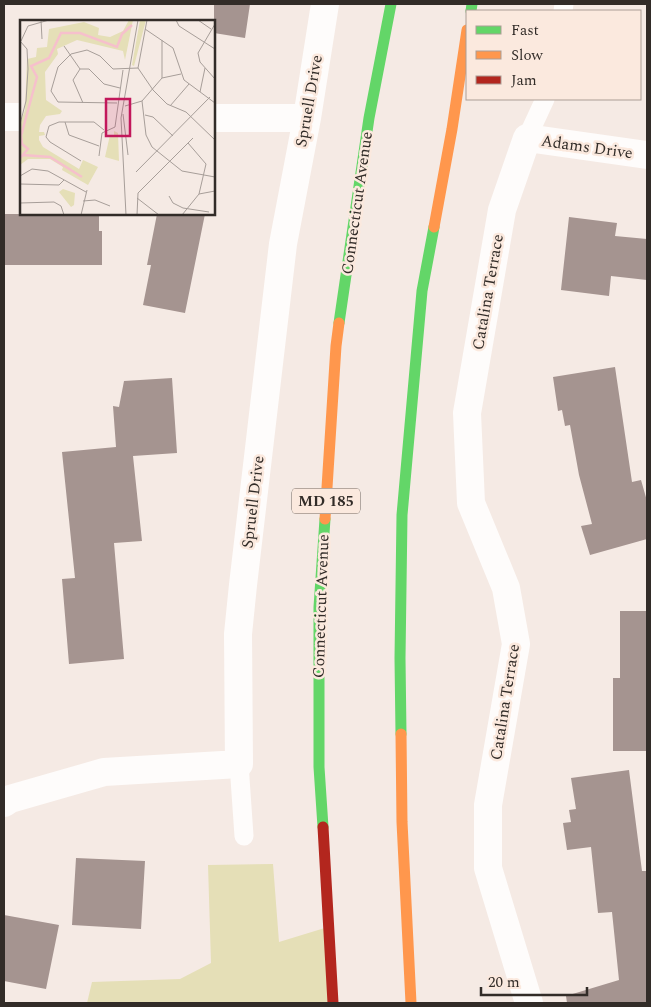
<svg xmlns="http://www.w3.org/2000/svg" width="651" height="1007" viewBox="0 0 651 1007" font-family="Spectral,serif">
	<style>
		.green { fill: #e5dfb7 }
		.building { fill: #a59490 }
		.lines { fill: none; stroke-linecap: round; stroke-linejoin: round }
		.lane { stroke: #fefcfb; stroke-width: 19 }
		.street { stroke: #fefcfb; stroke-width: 28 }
		.fast { stroke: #63d668; stroke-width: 11 }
		.slow { stroke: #ff974d; stroke-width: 11 }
		.jam { stroke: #b3261e; stroke-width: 11 }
		.labels { text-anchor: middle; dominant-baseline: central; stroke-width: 5; stroke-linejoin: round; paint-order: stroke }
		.shield { fill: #fbe9de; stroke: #6e655f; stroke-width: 1 }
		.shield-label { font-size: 15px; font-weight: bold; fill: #322c28 }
		.street-label { font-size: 16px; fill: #322c28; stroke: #fbe9de }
		.inset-river { fill: none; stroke: #f6c0cc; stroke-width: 2.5 }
		.inset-road { fill: none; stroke: #a79e99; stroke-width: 1 }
		.view { fill: #c2185b; fill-opacity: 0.15; stroke: #c2185b; stroke-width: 2.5 }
		.inset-edge { fill: none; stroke: #322c28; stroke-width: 2.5 }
	</style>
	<rect width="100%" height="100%" fill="#f5eae4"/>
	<path class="green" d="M 273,864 L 279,942 L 328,927 L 333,1003 L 87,1003 L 92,982 L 180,979 L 211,963 L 208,865 Z"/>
	<path class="building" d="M 214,4 L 250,4 L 245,38 L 214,33 Z
		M 4,214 L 99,214 L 99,231 L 102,231 L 102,265 L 4,265 Z
		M 157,214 L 205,214 L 185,313 L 143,305 L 151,265 L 147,265 Z
		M 569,217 L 617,223 L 615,236 L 647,239 L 647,280 L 611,276 L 609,296 L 561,290 Z
		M 615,367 L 632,482 L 641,480 L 647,501 L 647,539 L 590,555 L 581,526 L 592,524 L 579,475 L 570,425 L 565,426 L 562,410 L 558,411 L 553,377 Z
		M 172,378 L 177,453 L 133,456 L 142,541 L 114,543 L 124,659 L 69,664 L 62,579 L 75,578 L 62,452 L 116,447 L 113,406 L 119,407 L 124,381 Z
		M 620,611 L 647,611 L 647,751 L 613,751 L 613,678 L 620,678 Z
		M 629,770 L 642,871 L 647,871 L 647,1003 L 567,1003 L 566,996 L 619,980 L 612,912 L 598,913 L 591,847 L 567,850 L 563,823 L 571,822 L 569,810 L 576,809 L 571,778 Z
		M 76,858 L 145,861 L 141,929 L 72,925 Z
		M 4,915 L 59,925 L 46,989 L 4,981 Z"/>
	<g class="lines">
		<path class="lane" d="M 563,11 L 564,4
			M 527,138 L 545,99
			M 239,764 L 244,836"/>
		<path class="street" d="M 4,117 L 21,117
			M 214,118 L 307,118
			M 4,803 L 10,799 L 104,772 L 239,764 L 238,634 L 243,585 L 283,244 L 307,118 L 325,4
			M 529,1003 L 488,868 L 488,805 L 516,644 L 506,588 L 471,503 L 467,413 L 502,210 L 527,138 L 647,155"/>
		<path class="fast" d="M 471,11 L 472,4
			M 339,323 L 369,118 L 391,4
			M 401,734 L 400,658 L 402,515 L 422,291 L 434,227
			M 323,827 L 319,767 L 319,607 L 325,519"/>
		<path class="slow" d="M 434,227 L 452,129 L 467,30
			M 325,519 L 336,346 L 339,323
			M 401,734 L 402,822 L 411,1003"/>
		<path class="jam" d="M 323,827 L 333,1003"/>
	</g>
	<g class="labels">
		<rect class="shield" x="292" y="488.5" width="68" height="25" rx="4"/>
		<g class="shield-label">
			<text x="326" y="501">MD 185</text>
		</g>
		<g class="street-label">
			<text transform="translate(309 101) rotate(-80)">Spruell Drive</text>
			<text transform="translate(587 147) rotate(8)">Adams Drive</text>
			<text transform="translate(357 203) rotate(-82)">Connecticut Avenue</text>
			<text transform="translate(488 292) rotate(-80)">Catalina Terrace</text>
			<text transform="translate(253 502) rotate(-83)">Spruell Drive</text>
			<text transform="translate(321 606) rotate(-88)">Connecticut Avenue</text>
			<text transform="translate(505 702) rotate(-81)">Catalina Terrace</text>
		</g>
	</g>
	<g transform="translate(20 20)">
		<rect width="195" height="195" fill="#f5eae4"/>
		<path d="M 109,0 L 113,0 L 105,40 L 103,31 L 57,20 L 37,29 L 38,34 L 25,52 L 26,80 L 42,91 L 40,94 L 26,96 L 20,105 L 19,112 L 24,112 L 25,115 L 19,116 L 19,120 L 23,127 L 59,149 L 63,140 L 78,147 L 68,165 L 42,150 L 43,147 L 30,139 L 8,139 L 0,145 L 0,104 L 5,90 L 7,39 L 16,37 L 17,28 L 27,27 L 29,9 L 64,2 L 79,8 L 78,15 L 90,17 L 103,11 ZM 120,0 L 126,0 L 114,46 L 112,45 ZM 94,111 L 98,113 L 99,141 L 85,137 L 90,115 L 94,115 ZM 43,169 L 55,173 L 54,185 L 51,187 L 39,172 Z" fill="#e5dfb7"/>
		<path class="inset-river" d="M 3,135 L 30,137 L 62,157M 0,138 L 8,129 L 2,124 L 1,116 L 17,57 L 11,46 L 29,38 L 41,13 L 60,13 L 97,27 L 102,14 L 112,5"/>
		<path class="inset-road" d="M 21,0 L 22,19M 127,0 L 118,48 L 133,70 L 147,84 L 166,92 L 195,120M 156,0 L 159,6 L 195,29M 178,0 L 191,9M 195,4 L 178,33 L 180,42 L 195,59M 125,9 L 153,28 L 164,60 L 195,83M 142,20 L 142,58M 0,21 L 7,29 L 8,49 L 6,81 L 0,104M 1,21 L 8,6 L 29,0M 44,26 L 60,49M 180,72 L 185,48M 122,81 L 126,115 L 132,127 L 162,151 L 195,157M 63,83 L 53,60 L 60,49 L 69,49 L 84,64 L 100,68M 97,83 L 38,82 L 31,71 L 38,47 L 51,34 L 67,30 L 80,36 L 93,49 L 118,48M 105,86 L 122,81 L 142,58 L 161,54M 150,86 L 169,64M 103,94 L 108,135M 125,95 L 133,97 L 153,116M 45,102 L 49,115 L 79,126M 79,136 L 82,113 L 95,107 L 103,50M 61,141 L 30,122 L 26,117 L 29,106 L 39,102 L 74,102 L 84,110M 116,152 L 190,77M 0,156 L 12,149 L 28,151 L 66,172M 0,164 L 39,165 L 44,160M 179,174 L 195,171M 149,176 L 153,183 L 163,188 L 189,192M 117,178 L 139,195M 63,181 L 75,180 L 90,186M 0,183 L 34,182 L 41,186 L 44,195M 61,195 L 67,170M 106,195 L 101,98 L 118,0M 117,195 L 118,173 L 173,118M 162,195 L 179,174 L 186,144 L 168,123"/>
		<path class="view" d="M 86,79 L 110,79 L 110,116 L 86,116 Z"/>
		<rect width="195" height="195" class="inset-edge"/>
	</g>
	<rect width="651" height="1007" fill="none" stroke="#322c28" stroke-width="10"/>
	<rect x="466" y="10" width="175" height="90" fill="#fbe9de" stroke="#ab9d95"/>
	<rect x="476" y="26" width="25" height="8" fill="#63d668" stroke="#ab9d95"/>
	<text x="511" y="35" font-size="15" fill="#322c28">Fast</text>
	<rect x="476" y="51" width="25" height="8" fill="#ff974d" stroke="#ab9d95"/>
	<text x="511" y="60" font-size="15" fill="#322c28">Slow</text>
	<rect x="476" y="76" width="25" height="8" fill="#b3261e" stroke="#ab9d95"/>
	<text x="511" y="85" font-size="15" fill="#322c28">Jam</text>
	<path d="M481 987v8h106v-8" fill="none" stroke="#322c28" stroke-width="2.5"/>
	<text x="488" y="987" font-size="15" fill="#322c28" stroke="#fbe9de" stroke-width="4" paint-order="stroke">20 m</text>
</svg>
